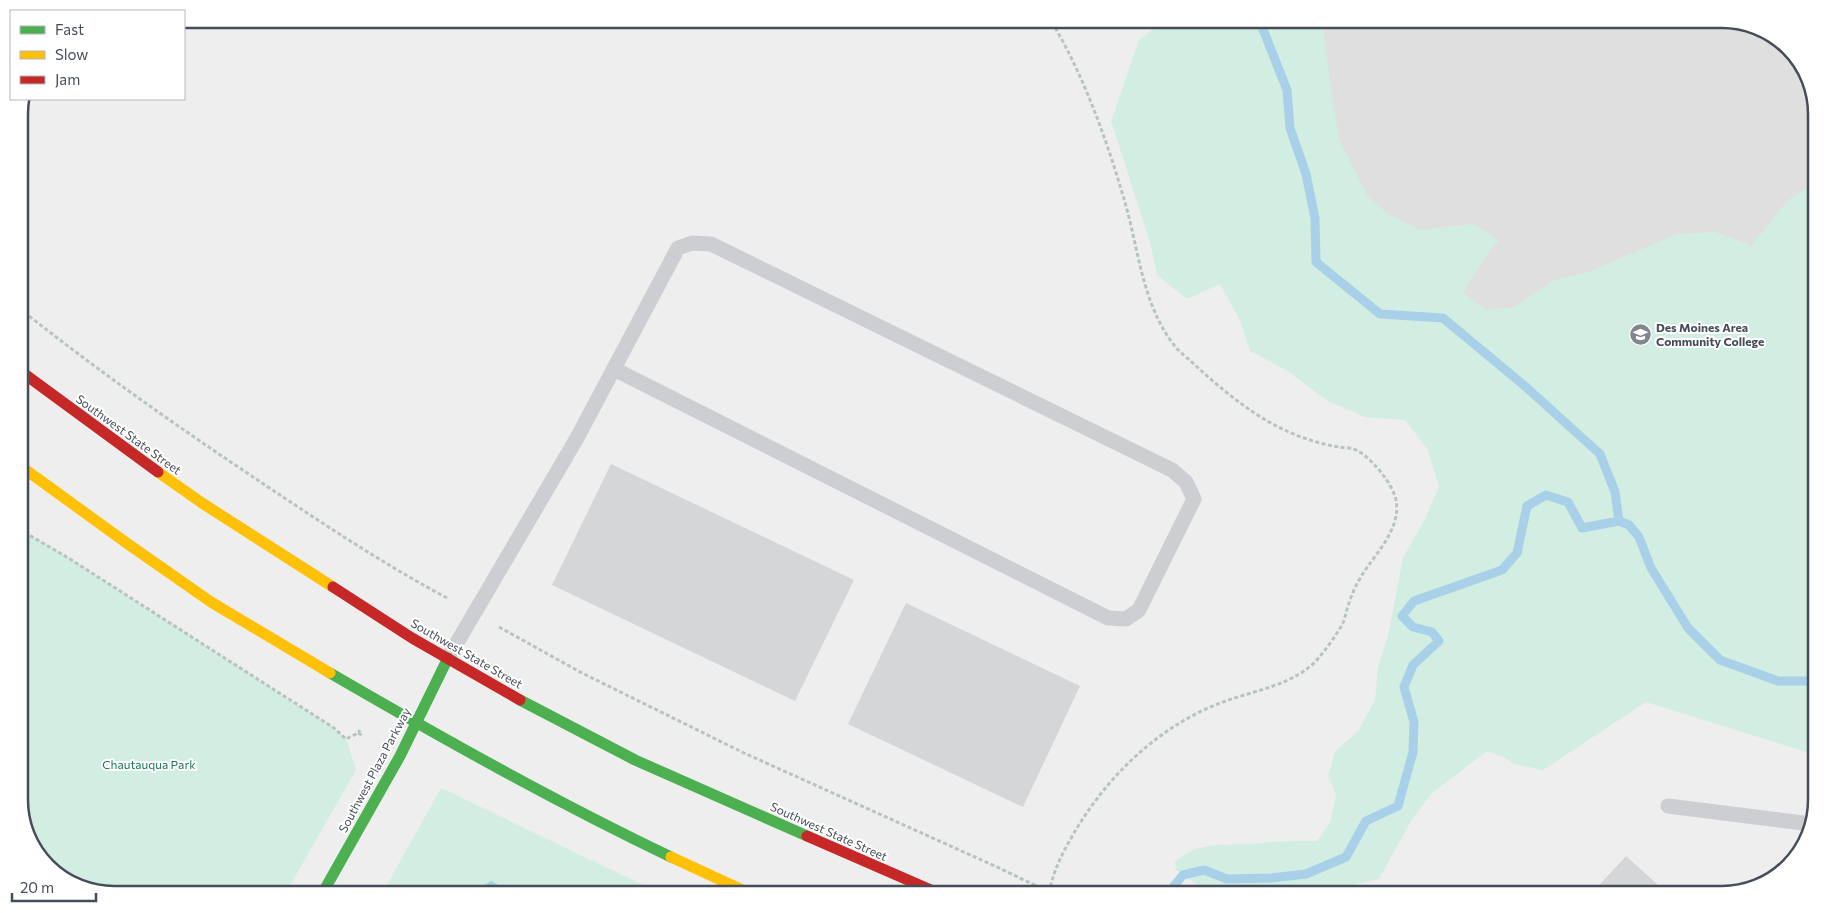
<svg xmlns="http://www.w3.org/2000/svg" width="1835" height="913" viewBox="0 0 1835 913" font-family="Commissioner,sans-serif">
	<style>
		.education { fill: #e0dfdf }
		.green { fill: #d2ede1 }
		.water { fill: #a8d1e9 }
		.lines { fill: none; stroke-linecap: round; stroke-linejoin: round }
		.stream { stroke: #a8d1e9; stroke-width: 9 }
		.building { fill: #d5d6d8 }
		.path { stroke: #b8c3c2; stroke-width: 3; stroke-dasharray: 4 2.5; stroke-linecap: butt }
		.lane { stroke: #ccced1; stroke-width: 15 }
		.fast { stroke: #4caf50; stroke-width: 11 }
		.slow { stroke: #ffc107; stroke-width: 11 }
		.jam { stroke: #c62828; stroke-width: 11 }
		.labels { text-anchor: middle; dominant-baseline: central; stroke-width: 4; stroke-linejoin: round; paint-order: stroke }
		.poi-label { font-size: 12px; font-weight: bold; fill: #464d59; stroke: #fff; text-anchor: start }
		.street-label { font-size: 12px; fill: #464d59; stroke: #fff }
		.park-label { font-size: 12px; fill: #1a7757; stroke: #fff }
		.rim { fill: none; stroke: #464d59; stroke-width: 2.5 }
	</style>
	<rect width="100%" height="100%" fill="#eee"/>
	<path class="education" d="M 1259,19 L 1722,19 L 1763,28 L 1800,61 L 1816,107 L 1816,681 L 1380,314 Z"/>
	<path class="green" d="M 1176,19 L 1322,19 L 1333,103 L 1340,141 L 1368,197 L 1388,214 L 1421,230 L 1473,224 L 1499,240 L 1485,257 L 1463,293 L 1485,309 L 1513,308 L 1555,280 L 1589,272 L 1677,234 L 1715,232 L 1752,245 L 1787,201 L 1816,182 L 1816,755 L 1646,702 L 1543,770 L 1514,764 L 1505,758 L 1487,751 L 1432,793 L 1412,819 L 1379,879 L 1321,892 L 1277,888 L 1268,894 L 1211,894 L 1176,870 L 1175,861 C 1200,842 1220,845 1250,844 C 1272,842 1294,840 1317,841 L 1330,823 L 1336,795 L 1328,776 L 1335,752 L 1358,731 L 1375,700 L 1378,668 L 1389,631 L 1403,558 L 1424,521 L 1439,487 L 1428,450 L 1405,420 L 1364,417 L 1326,400 L 1286,370 L 1250,351 L 1240,320 L 1220,284 L 1187,299 L 1157,275 L 1150,242 L 1111,121 L 1139,40 L 1164,21 Z
		M 19,529 L 70,559 L 333,728 L 346,739 L 356,770 L 285,894 L 113,894 L 72,885 L 35,852 L 19,806 Z
		M 441,788 L 662,894 L 382,894 Z"/>
	<path class="water" d="M 491,881 L 516,894 L 469,894 Z"/>
	<g class="lines">
		<path class="stream" d="M 1259,19 L 1287,90 L 1290,128 L 1306,174 L 1315,218 L 1316,262 L 1380,314 L 1443,318 L 1526,387 L 1600,454 L 1615,492 L 1619,521
			M 19,805 L 23,819
			M 1169,892 L 1183,875 L 1204,870 L 1227,879 L 1271,878 L 1306,874 L 1346,857 L 1366,821 L 1398,806 L 1413,752 L 1414,722 L 1404,687 L 1413,665 L 1439,641 L 1432,632 L 1413,627 L 1402,616 L 1414,601 L 1502,570 L 1517,553 L 1527,506 L 1546,495 L 1568,502 L 1582,528 L 1619,521 L 1629,525 L 1639,537 L 1651,568 L 1688,628 L 1720,660 L 1778,681 L 1816,681"/>
	</g>
	<path class="building" d="M 611,464 L 854,580 L 795,701 L 552,585 Z
		M 906,603 L 1080,686 L 1023,807 L 848,724 Z
		M 1626,856 L 1668,894 L 1591,894 Z"/>
	<g class="lines">
		<path class="path" d="M 19,308 C 98,371 181,429 265,485 C 325,525 385,565 449,599
			M 19,529 L 70,559 L 334,728 L 346,739 L 358,733 L 360,730
			M 499,627 L 582,673 L 744,753 L 997,867 L 1053,894
			M 358,733 L 364,736
			M 1049,893 C 1054,869 1062,854 1074,833 C 1108,775 1160,725 1223,702 C 1255,690 1290,686 1315,662 C 1322,655 1338,633 1343,623 C 1345,618 1346,612 1348,606 C 1352,593 1358,580 1366,569 C 1380,549 1401,526 1396,500 C 1393,484 1371,457 1356,450 C 1351,447 1344,448 1339,447 C 1327,445 1315,442 1304,438 C 1263,424 1228,395 1196,366 C 1189,359 1180,353 1174,345 C 1143,305 1139,253 1126,206 C 1108,143 1084,75 1050,19"/>
		<path class="lane" d="M 448,658 L 577,438 L 678,248 L 692,243 L 711,244 L 1172,470 L 1186,482 L 1194,499 L 1139,610 L 1126,619 L 1108,618 L 614,369
			M 1668,806 L 1811,824"/>
		<path class="fast" d="M 330,673 C 442,738 554,801 671,857
			M 520,700 L 635,760 L 807,836
			M 322,894 L 400,756 L 448,658"/>
		<path class="slow" d="M 19,465 L 128,544 L 211,602 L 330,673
			M 158,472 L 202,503 L 333,587
			M 671,857 L 751,894"/>
		<path class="jam" d="M 19,370 L 158,472
			M 333,587 L 412,638 L 520,700
			M 807,836 L 940,894"/>
	</g>
	<defs>
		<symbol id="university-disc" viewBox="-11 -11 22 22"><circle r="9.5" fill="#81858d" stroke="#fff"/><path d="M0-5L7-2L0 1L-7-2ZM-4 1L0 2.5L4 1V4Q0 6-4 4Z" fill="#fff"/></symbol>
	</defs>
	<g fill-rule="evenodd">
		<use href="#university-disc" x="1628" y="322" width="25" height="25"/>
	</g>
	<g class="labels">
		<g class="poi-label">
			<text x="1656" y="327">Des Moines Area<tspan x="1656" dy="14">Community College</tspan></text>
		</g>
		<g class="street-label">
			<text transform="translate(129 434) rotate(36)">Southwest State Street</text>
			<text transform="translate(467 653) rotate(30)">Southwest State Street</text>
			<text transform="translate(374 770) rotate(-62)">Southwest Plaza Parkway</text>
			<text transform="translate(829 831) rotate(24)">Southwest State Street</text>
		</g>
		<g class="park-label">
			<text x="149" y="764">Chautauqua Park</text>
		</g>
	</g>
	<path d="M0 0H1835V913H0ZM114 28H1722A86 86 0 0 1 1808 114V800A86 86 0 0 1 1722 886H114A86 86 0 0 1 28 800V114A86 86 0 0 1 114 28Z" fill="#fff" fill-rule="evenodd"/>
	<path class="rim" d="M114 28H1722A86 86 0 0 1 1808 114V800A86 86 0 0 1 1722 886H114A86 86 0 0 1 28 800V114A86 86 0 0 1 114 28Z"/>
	<rect x="10" y="10" width="175" height="90" fill="#ffffff" stroke="#b5b8bd"/>
	<rect x="20" y="26" width="25" height="8" fill="#4caf50" stroke="#b5b8bd"/>
	<text x="55" y="35" font-size="15" fill="#464d59">Fast</text>
	<rect x="20" y="51" width="25" height="8" fill="#ffc107" stroke="#b5b8bd"/>
	<text x="55" y="60" font-size="15" fill="#464d59">Slow</text>
	<rect x="20" y="76" width="25" height="8" fill="#c62828" stroke="#b5b8bd"/>
	<text x="55" y="85" font-size="15" fill="#464d59">Jam</text>
	<path d="M12 893v8h84v-8" fill="none" stroke="#464d59" stroke-width="2.5"/>
	<text x="20" y="893" font-size="15" fill="#464d59" stroke="#ffffff" stroke-width="4" paint-order="stroke">20 m</text>
</svg>
